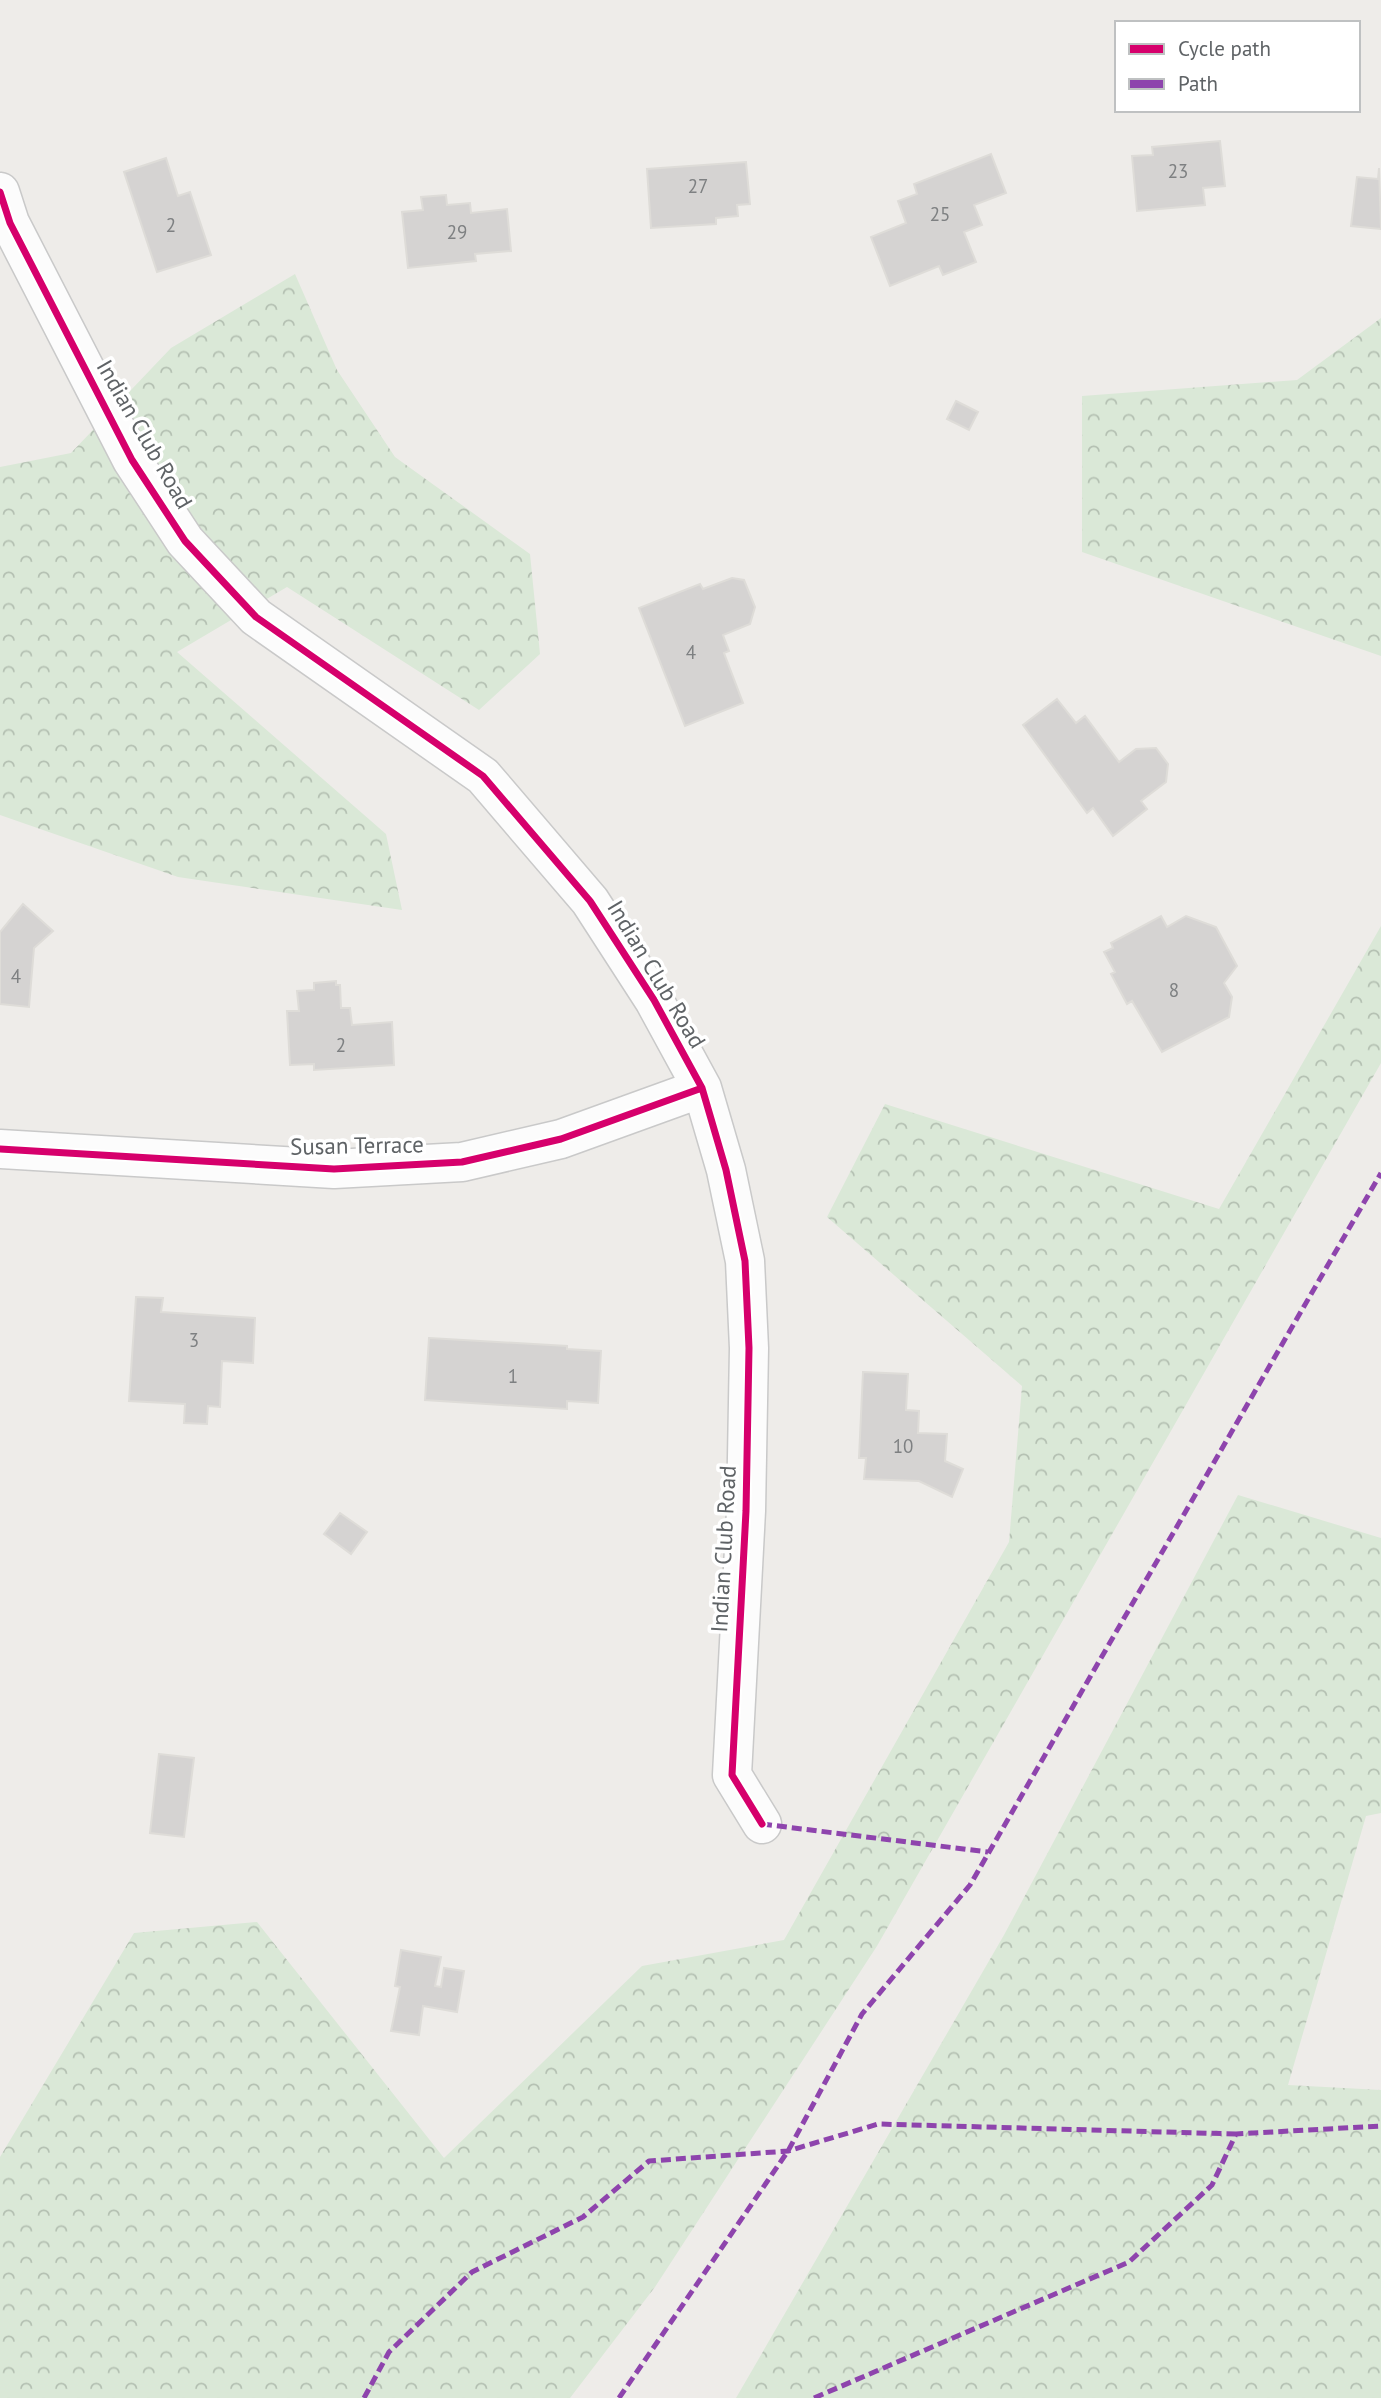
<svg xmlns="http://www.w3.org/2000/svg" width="1381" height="2398" viewBox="0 0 1381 2398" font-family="'PT Sans',sans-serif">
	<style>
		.forest { fill: url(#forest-crowns) }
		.building { fill: #d5d3d2; stroke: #dedcd8; stroke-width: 2 }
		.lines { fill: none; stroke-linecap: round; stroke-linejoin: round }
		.minor-casing { stroke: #c9c9c9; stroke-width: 41 }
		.minor { stroke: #fcfcfc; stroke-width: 38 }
		.quiet { stroke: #8e44ad; stroke-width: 5; stroke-dasharray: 10 5; stroke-linecap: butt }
		.cycleway-casing { stroke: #fff; stroke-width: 11 }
		.cycleway { stroke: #d6006c; stroke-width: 7 }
		.labels { text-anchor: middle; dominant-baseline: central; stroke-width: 7; stroke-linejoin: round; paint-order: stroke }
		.number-label { font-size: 19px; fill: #7e8082 }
		.street-label { font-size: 23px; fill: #5f6366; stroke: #fff }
	</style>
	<defs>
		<pattern id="forest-crowns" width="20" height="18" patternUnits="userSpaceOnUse" patternTransform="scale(1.75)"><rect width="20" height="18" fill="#dae8d7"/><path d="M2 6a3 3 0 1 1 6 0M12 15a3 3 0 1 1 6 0" fill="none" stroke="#b4c0b2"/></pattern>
	</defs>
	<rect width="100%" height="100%" fill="#eeece9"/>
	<path class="forest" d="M 295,274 L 337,370 L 395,457 L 530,554 L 540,654 L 479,710 L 287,587 L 177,652 L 386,834 L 402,910 L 178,877 L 0,815 L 0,467 L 71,453 L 171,348 Z
		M 1381,318 L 1381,656 L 1082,552 L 1082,396 L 1297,380 Z
		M 1381,926 L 1381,1063 L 877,1946 L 655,2287 L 570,2398 L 0,2398 L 0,2157 L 134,1933 L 257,1922 L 444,2158 L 642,1966 L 784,1940 L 1009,1542 L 1022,1386 L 827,1217 L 885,1104 L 1219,1209 Z
		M 1238,1495 L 1381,1538 L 1381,1813 L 1366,1816 L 1288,2085 L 1381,2090 L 1381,2398 L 736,2398 L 1004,1935 Z"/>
	<path class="building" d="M 1220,141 L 1225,186 L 1203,188 L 1205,205 L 1137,211 L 1132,156 L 1153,155 L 1152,147 Z
		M 991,154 L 1006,193 L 974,205 L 982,225 L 964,232 L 976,262 L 943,275 L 939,266 L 890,286 L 871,237 L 906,223 L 898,201 L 917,194 L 914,184 Z
		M 166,158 L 178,196 L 190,192 L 211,255 L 157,272 L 124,172 Z
		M 746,162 L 750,204 L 737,205 L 738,216 L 716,218 L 716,224 L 651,228 L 647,169 Z
		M 1379,168 L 1381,229 L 1351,226 L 1357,177 L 1378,179 Z
		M 446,195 L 447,205 L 470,203 L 471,213 L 507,209 L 511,251 L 475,254 L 476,261 L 408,268 L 402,212 L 423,210 L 421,197 Z
		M 956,401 L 978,412 L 969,430 L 947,419 Z
		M 732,578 L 744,580 L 755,607 L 750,624 L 723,635 L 729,651 L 724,653 L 743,703 L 685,726 L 639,608 L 700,584 L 703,589 Z
		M 1057,699 L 1076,723 L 1085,716 L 1119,762 L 1136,749 L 1156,748 L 1168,764 L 1166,782 L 1141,801 L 1147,809 L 1113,836 L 1093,808 L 1087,813 L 1023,725 Z
		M 23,904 L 53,931 L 34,948 L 29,1007 L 0,1004 L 0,932 Z
		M 1161,916 L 1167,927 L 1186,916 L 1216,927 L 1237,966 L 1224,983 L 1232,997 L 1229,1017 L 1162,1052 L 1132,1001 L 1127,1004 L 1111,974 L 1115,972 L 1104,952 L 1113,948 L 1111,943 Z
		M 336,981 L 336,985 L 340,985 L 341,1008 L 350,1008 L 352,1025 L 392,1022 L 394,1065 L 314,1070 L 314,1064 L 290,1065 L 287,1011 L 299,1011 L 297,991 L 314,990 L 314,983 Z
		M 136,1297 L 163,1298 L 161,1312 L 255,1318 L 253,1363 L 222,1361 L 220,1407 L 208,1406 L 207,1424 L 184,1423 L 185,1404 L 129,1401 Z
		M 429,1338 L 567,1346 L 567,1349 L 601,1351 L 598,1403 L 567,1401 L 567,1409 L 425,1400 Z
		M 863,1372 L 908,1374 L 906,1410 L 919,1411 L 918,1433 L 947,1434 L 945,1461 L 963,1469 L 952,1497 L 919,1481 L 864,1479 L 866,1458 L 859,1458 Z
		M 340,1513 L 367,1532 L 351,1554 L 324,1534 Z
		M 159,1754 L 194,1758 L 184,1837 L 150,1833 Z
		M 401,1950 L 441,1957 L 435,1986 L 441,1987 L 444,1968 L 464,1971 L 457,2012 L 423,2006 L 419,2035 L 391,2031 L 400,1987 L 395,1986 Z"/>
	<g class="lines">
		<defs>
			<path id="minor" d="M 0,192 L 10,223 L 132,460 L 185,541 L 256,617 L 483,776 L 590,901 L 654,1000 L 702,1088 L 726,1170 L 745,1261 L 749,1348 L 746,1511 L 732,1775 L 762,1824
				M 0,1149 L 334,1169 L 462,1162 L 561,1139 L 702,1088"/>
		</defs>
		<use href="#minor" class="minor-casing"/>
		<use href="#minor" class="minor"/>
		<path class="quiet" d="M 762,1824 L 988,1852
			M 364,2398 L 389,2352 L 472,2272 L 583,2217 L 649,2161 L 788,2151 L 878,2124 L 1236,2134
			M 619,2398 L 788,2151 L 862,2014 L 970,1885 L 1381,1173
			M 814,2398 L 1129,2262 L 1212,2185 L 1236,2134 L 1381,2126"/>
		<defs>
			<path id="cycleway" d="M 0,192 L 10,223 L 132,460 L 185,541 L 256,617 L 483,776 L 590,901 L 654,1000 L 702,1088 L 726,1170 L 745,1261 L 749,1348 L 746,1511 L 732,1775 L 762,1824
				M 0,1149 L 334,1169 L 462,1162 L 561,1139 L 702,1088"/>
		</defs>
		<use href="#cycleway" class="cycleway-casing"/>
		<use href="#cycleway" class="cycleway"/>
	</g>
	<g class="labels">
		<g class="number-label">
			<text x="1178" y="171">23</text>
			<text x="698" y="186">27</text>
			<text x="940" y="214">25</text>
			<text x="171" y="225">2</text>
			<text x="457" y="232">29</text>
			<text x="691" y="652">4</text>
			<text x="16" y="976">4</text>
			<text x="1174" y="990">8</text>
			<text x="341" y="1045">2</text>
			<text x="194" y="1340">3</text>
			<text x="513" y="1376">1</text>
			<text x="903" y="1446">10</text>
		</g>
		<g class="street-label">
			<text transform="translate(145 434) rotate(60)">Indian Club Road</text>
			<text transform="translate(657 974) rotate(59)">Indian Club Road</text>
			<text transform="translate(357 1145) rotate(-1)">Susan Terrace</text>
			<text transform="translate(723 1549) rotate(-87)">Indian Club Road</text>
		</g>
	</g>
	<rect x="1115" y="21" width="245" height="91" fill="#ffffff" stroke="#bfc1c2" stroke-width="2"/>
	<rect x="1129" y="44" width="35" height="10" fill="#d6006c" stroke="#bfc1c2" stroke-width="2"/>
	<text x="1178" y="56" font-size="21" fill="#5f6366">Cycle path</text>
	<rect x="1129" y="79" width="35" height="10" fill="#8e44ad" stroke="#bfc1c2" stroke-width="2"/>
	<text x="1178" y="91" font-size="21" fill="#5f6366">Path</text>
</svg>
